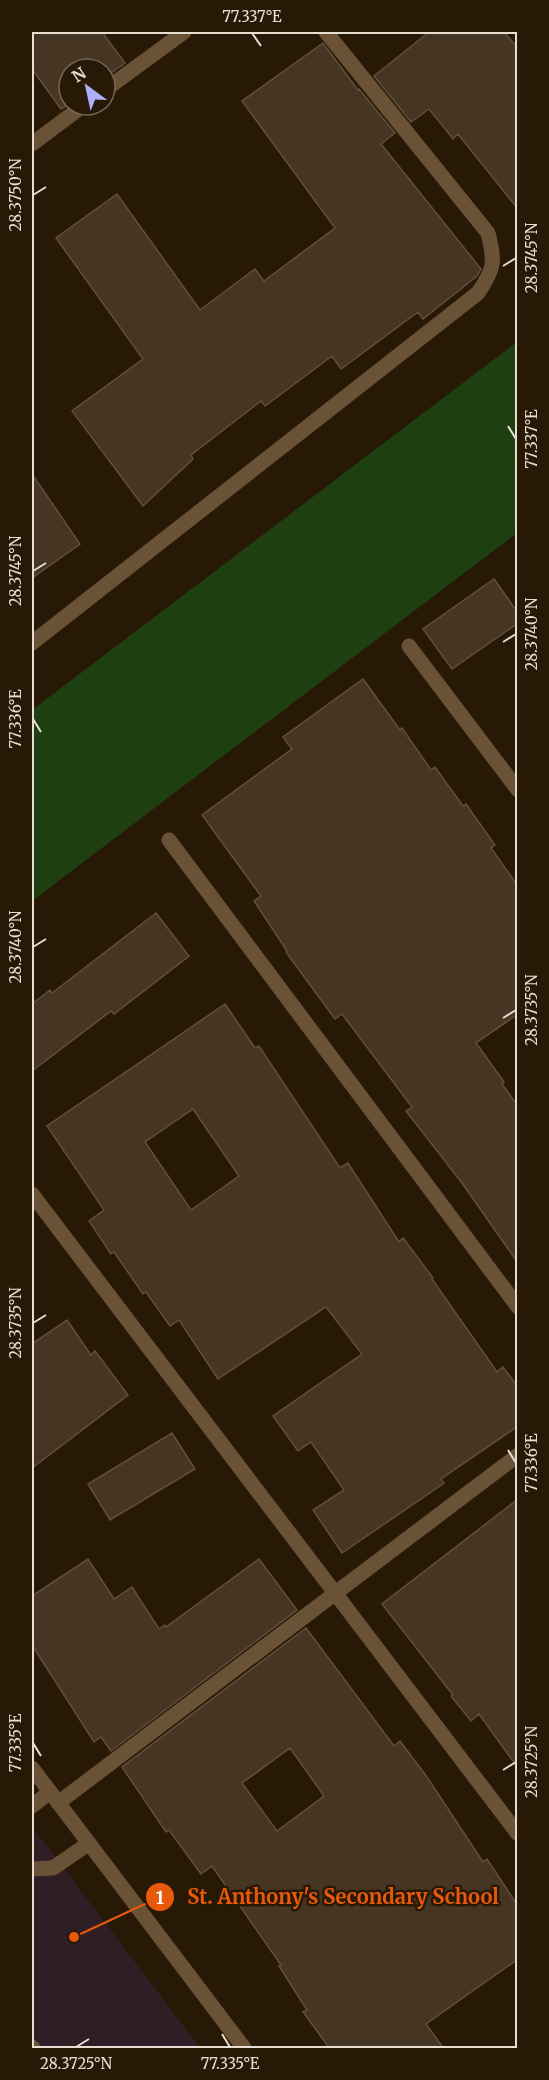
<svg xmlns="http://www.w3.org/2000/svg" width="549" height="2080" viewBox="0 0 549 2080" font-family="Merriweather,serif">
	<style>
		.education { fill: #2f1e25 }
		.green { fill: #1e4011 }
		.building { fill: #463522; stroke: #614f3b; stroke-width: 1.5; fill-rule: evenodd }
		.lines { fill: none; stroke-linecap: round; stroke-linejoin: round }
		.lane { stroke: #6a5237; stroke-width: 15 }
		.street { stroke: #6a5237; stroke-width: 15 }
		.ticks { fill: none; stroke: #e7ddd1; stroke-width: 2 }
		.leader { fill: none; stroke: #e8590c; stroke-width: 2 }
		.callout-dot { fill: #e8590c; stroke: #281906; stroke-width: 2 }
		.mark-label { font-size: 18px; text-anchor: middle; font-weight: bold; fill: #fff }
		.callout-label { font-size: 20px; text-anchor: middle; font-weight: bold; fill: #e8590c; stroke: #281906; stroke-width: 5; stroke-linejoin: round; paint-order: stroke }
		.neatline { fill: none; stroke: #e7ddd1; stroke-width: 2 }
		.ticks-label { font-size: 15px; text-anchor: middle; fill: #e7ddd1 }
	</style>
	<rect width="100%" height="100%" fill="#281906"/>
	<path class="education" d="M 32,1826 L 200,2048 L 32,2048 Z"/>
	<path class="green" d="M 517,342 L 517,533 L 32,901 L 32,710 Z"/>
	<path class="building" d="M 32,32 L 102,32 L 125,63 L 105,77 L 105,69 L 69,69 L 69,104 L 61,109 L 32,69 Z
		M 429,32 L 504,32 L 518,48 L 518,209 L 458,134 L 453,139 L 429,109 L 411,122 L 374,76 Z
		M 323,43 L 358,90 L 359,89 L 395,133 L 381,144 L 481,269 L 477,276 L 423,319 L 418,312 L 341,369 L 332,356 L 265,406 L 261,401 L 191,455 L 193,459 L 143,506 L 72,411 L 143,359 L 56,238 L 117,194 L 200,310 L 255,269 L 264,281 L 335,228 L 242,101 Z
		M 32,474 L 80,544 L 32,578 Z
		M 494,579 L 518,613 L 518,623 L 452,669 L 423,629 Z
		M 363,679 L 400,730 L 402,728 L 431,770 L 435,767 L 463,806 L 466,804 L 495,845 L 491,848 L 518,886 L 518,1014 L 476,1043 L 504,1082 L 502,1084 L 518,1106 L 518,1263 L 462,1183 L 406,1111 L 412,1107 L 342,1014 L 335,1019 L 286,952 L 287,951 L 254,901 L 261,896 L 202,815 L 292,749 L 283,737 Z
		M 156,913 L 189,956 L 114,1014 L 111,1011 L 32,1071 L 32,1004 L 50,990 L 52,993 Z
		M 225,1004 L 255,1048 L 259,1046 L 340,1168 L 348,1163 L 399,1242 L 403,1238 L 433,1278 L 432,1279 L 497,1372 L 503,1367 L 518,1387 L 518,1426 L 441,1479 L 444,1483 L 342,1553 L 313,1510 L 344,1490 L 311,1442 L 298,1451 L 273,1416 L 362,1354 L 326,1307 L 218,1379 L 179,1320 L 170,1326 L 146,1292 L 143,1294 L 114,1252 L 111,1254 L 89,1221 L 104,1210 L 47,1126 ZM 193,1109 L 239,1176 L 191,1210 L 145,1142 Z
		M 67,1320 L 91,1355 L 95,1351 L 128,1395 L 32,1468 L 32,1344 Z
		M 172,1433 L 195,1469 L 110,1520 L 88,1484 Z
		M 518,1499 L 518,1768 L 479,1714 L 471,1721 L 451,1696 L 453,1695 L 382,1604 Z
		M 88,1559 L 114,1599 L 132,1587 L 159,1629 L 165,1625 L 166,1627 L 259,1559 L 297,1610 L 111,1751 L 101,1737 L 94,1742 L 32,1645 L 32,1596 Z
		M 306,1628 L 394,1746 L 400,1741 L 427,1777 L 483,1862 L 487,1859 L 518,1906 L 518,1959 L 426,2024 L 444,2049 L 330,2049 L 303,2012 L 307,2010 L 279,1966 L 281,1965 L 212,1866 L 201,1874 L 169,1830 L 166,1832 L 122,1767 ZM 290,1748 L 324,1796 L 277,1831 L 242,1783 Z"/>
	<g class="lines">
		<path class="lane" d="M 32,1806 L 50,1792
			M 32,1869 L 53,1868 L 88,1844
			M 32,2047 L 33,2048"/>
		<path class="street" d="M 105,90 L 184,32
			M 32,144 L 84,105
			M 32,643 L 478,293 C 495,268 495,262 488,233 L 326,32
			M 409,646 L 518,790
			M 169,840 L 518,1307
			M 32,1194 L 518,1834
			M 32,1768 L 244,2048
			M 58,1803 L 518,1455"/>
	</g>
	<path class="ticks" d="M 252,33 L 261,46M 33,195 L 46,187M 503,266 L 516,258M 508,426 L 516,439M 33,571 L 46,563M 503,642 L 516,634M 33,719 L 41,732M 33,947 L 46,939M 503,1018 L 516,1010M 33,1323 L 46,1315M 508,1450 L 516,1463M 33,1743 L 41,1756M 503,1770 L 516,1762M 222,2034 L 230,2047M 76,2047 L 89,2039"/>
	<path class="leader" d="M74 1937L160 1897"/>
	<g class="callout-dot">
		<circle cx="74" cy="1937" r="6"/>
		<circle cx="160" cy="1897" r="15"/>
	</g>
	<g class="mark-label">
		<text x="160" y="1904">1</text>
	</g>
	<g class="callout-label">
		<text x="343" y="1904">St. Anthony's Secondary School</text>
	</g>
	<rect width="549" height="2080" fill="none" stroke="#281906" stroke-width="66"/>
	<g transform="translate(87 87) rotate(327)"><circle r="28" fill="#281906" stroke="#746757" stroke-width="1.5"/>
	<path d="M0-4.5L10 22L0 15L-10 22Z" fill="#adaffb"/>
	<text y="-9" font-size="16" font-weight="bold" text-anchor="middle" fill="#e7ddd1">N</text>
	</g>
	<rect x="33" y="33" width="483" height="2014" class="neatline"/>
	<g class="ticks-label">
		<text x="252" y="22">77.337°E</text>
		<text transform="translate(16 195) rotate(-90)" y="5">28.3750°N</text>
		<text transform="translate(532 258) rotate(-90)" y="5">28.3745°N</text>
		<text transform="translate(532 439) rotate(-90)" y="5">77.337°E</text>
		<text transform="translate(16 571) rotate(-90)" y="5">28.3745°N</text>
		<text transform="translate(532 634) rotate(-90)" y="5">28.3740°N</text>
		<text transform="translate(16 719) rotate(-90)" y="5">77.336°E</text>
		<text transform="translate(16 947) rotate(-90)" y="5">28.3740°N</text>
		<text transform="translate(532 1010) rotate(-90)" y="5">28.3735°N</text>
		<text transform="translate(16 1323) rotate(-90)" y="5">28.3735°N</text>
		<text transform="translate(532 1463) rotate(-90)" y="5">77.336°E</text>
		<text transform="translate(16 1743) rotate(-90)" y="5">77.335°E</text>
		<text transform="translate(532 1762) rotate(-90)" y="5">28.3725°N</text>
		<text x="76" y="2069">28.3725°N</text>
		<text x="230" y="2069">77.335°E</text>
	</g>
</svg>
